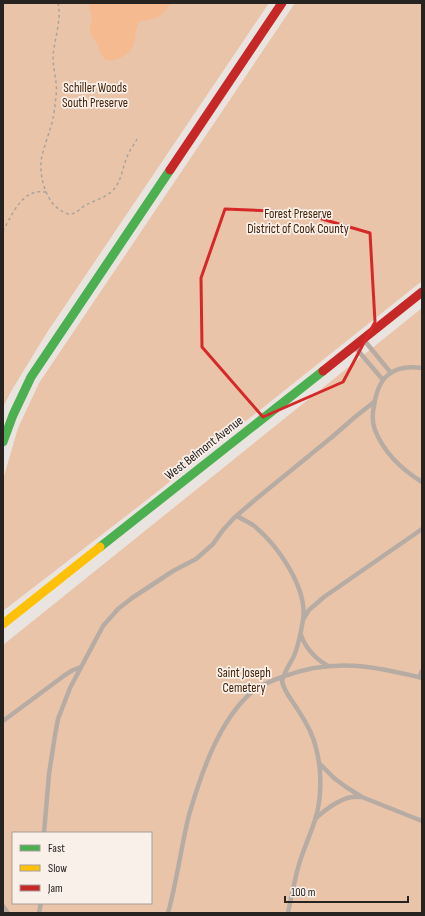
<svg xmlns="http://www.w3.org/2000/svg" width="425" height="916" viewBox="0 0 425 916" font-family="'Sofia Sans Condensed',sans-serif">
	<style>
		.green { fill: #eac4a9; fill-rule: evenodd }
		.water { fill: #f5ba90 }
		.lines { fill: none; stroke-linecap: round; stroke-linejoin: round }
		.path { stroke: #aaa39d; stroke-width: 1.5; stroke-dasharray: 3 3; stroke-linecap: butt }
		.lane { stroke: #b7aca4; stroke-width: 4.5 }
		.fast { stroke: #4caf50; stroke-width: 9 }
		.slow { stroke: #ffc107; stroke-width: 9 }
		.jam { stroke: #c62828; stroke-width: 9 }
		.marked { fill: none; stroke: #d62828; stroke-width: 3; stroke-linejoin: round }
		.labels { text-anchor: middle; dominant-baseline: central; stroke-width: 3.5; stroke-linejoin: round; paint-order: stroke }
		.park-label { font-size: 13px; fill: #43230a; stroke: #faf0ea }
		.street-label { font-size: 13px; fill: #272321; stroke: #faf0ea }
	</style>
	<rect width="100%" height="100%" fill="#e9e4e0"/>
	<path class="green" d="M 3,3 L 269,3 L 48,331 L 13,388 L 3,407 Z
		M 295,3 L 422,3 L 422,281 L 148,499 L 3,611 L 3,485 L 4,476 L 18,428 L 39,383 Z
		M 422,308 L 422,913 L 3,913 L 3,645 ZM 13,833 L 151,833 L 151,903 L 13,903 Z"/>
	<path class="water" d="M 90,3 L 172,3 C 166,7 164,14 158,17 C 152,20 145,19 139,22 C 134,31 137,43 130,51 C 125,57 108,65 103,57 C 100,54 99,47 97,43 C 94,39 90,35 90,30 C 89,26 92,22 92,18 C 91,11 88,11 90,3 Z"/>
	<g class="lines">
		<path class="path" d="M 58,3 C 62,18 54,41 53,57 C 53,70 58,83 56,96 C 55,106 54,116 51,126 C 48,137 43,149 41,161 C 40,176 44,192 53,204 C 57,208 62,212 68,214 C 74,215 79,210 84,206 C 92,201 103,199 111,192 C 121,184 122,169 127,157 C 129,151 134,145 137,139
			M 3,231 C 10,219 18,198 33,193 C 37,191 41,192 46,192"/>
		<path class="lane" d="M 364,340 L 391,373
			M 355,347 L 383,380
			M 422,368 C 392,364 378,377 374,406 C 372,415 372,422 375,430 C 384,453 401,469 422,482
			M 237,516 C 242,519 248,522 253,525 C 277,544 308,588 303,620 C 301,632 299,644 294,656 C 290,664 284,672 282,681 C 284,692 292,700 298,710 C 306,722 313,734 316,748 C 322,770 322,798 315,820 C 310,836 302,852 298,868 C 294,883 291,898 288,913
			M 304,618 L 309,610 L 324,597 L 412,536 L 422,529
			M 301,635 C 306,649 316,659 328,666
			M 419,677 L 422,671
			M 3,721 L 65,675 L 73,670 L 81,667
			M 319,763 L 334,778 L 346,787 L 362,797 L 422,821
			M 316,818 C 325,810 339,799 352,797 C 355,797 359,797 362,797
			M 44,833 L 49,774 L 55,735 L 58,719 L 70,688 L 103,626 L 118,609 L 132,598 L 173,571 L 196,559 L 204,552 L 213,544 L 223,530 L 234,518 L 256,499 L 332,437 L 355,417 L 374,402
			M 3,906 L 8,913
			M 39,913 L 41,903
			M 168,913 C 177,881 181,847 189,815 C 201,774 219,720 252,692 C 262,684 273,680 285,676 C 333,658 374,666 422,678"/>
		<path class="fast" d="M 3,442 L 13,415 L 31,377 L 170,170
			M 100,547 L 323,371"/>
		<path class="slow" d="M 3,624 L 100,547"/>
		<path class="jam" d="M 170,170 L 282,3
			M 323,371 L 422,292"/>
	</g>
	<path class="marked" d="M 225,209 L 298,212 L 370,233 L 375,322 L 343,382 L 263,417 L 202,347 L 201,278 Z"/>
	<g class="labels">
		<g class="park-label">
			<text x="95" y="88">Schiller Woods<tspan x="95" dy="15">South Preserve</tspan></text>
			<text x="298" y="214">Forest Preserve<tspan x="298" dy="15">District of Cook County</tspan></text>
			<text x="244" y="673">Saint Joseph<tspan x="244" dy="15">Cemetery</tspan></text>
		</g>
		<g class="street-label">
			<text transform="translate(204 448) rotate(-38)">West Belmont Avenue</text>
		</g>
	</g>
	<rect width="425" height="916" fill="none" stroke="#272321" stroke-width="8"/>
	<rect x="12" y="832" width="140" height="72" fill="#faf0ea" stroke="#a69e9a"/>
	<rect x="20" y="845" width="20" height="6" fill="#4caf50" stroke="#a69e9a"/>
	<text x="48" y="852" font-size="12" fill="#272321">Fast</text>
	<rect x="20" y="865" width="20" height="6" fill="#ffc107" stroke="#a69e9a"/>
	<text x="48" y="872" font-size="12" fill="#272321">Slow</text>
	<rect x="20" y="885" width="20" height="6" fill="#c62828" stroke="#a69e9a"/>
	<text x="48" y="892" font-size="12" fill="#272321">Jam</text>
	<path d="M285 896v6h123v-6" fill="none" stroke="#272321" stroke-width="2"/>
	<text x="291" y="896" font-size="12" fill="#272321" stroke="#faf0ea" stroke-width="3" paint-order="stroke">100 m</text>
</svg>
